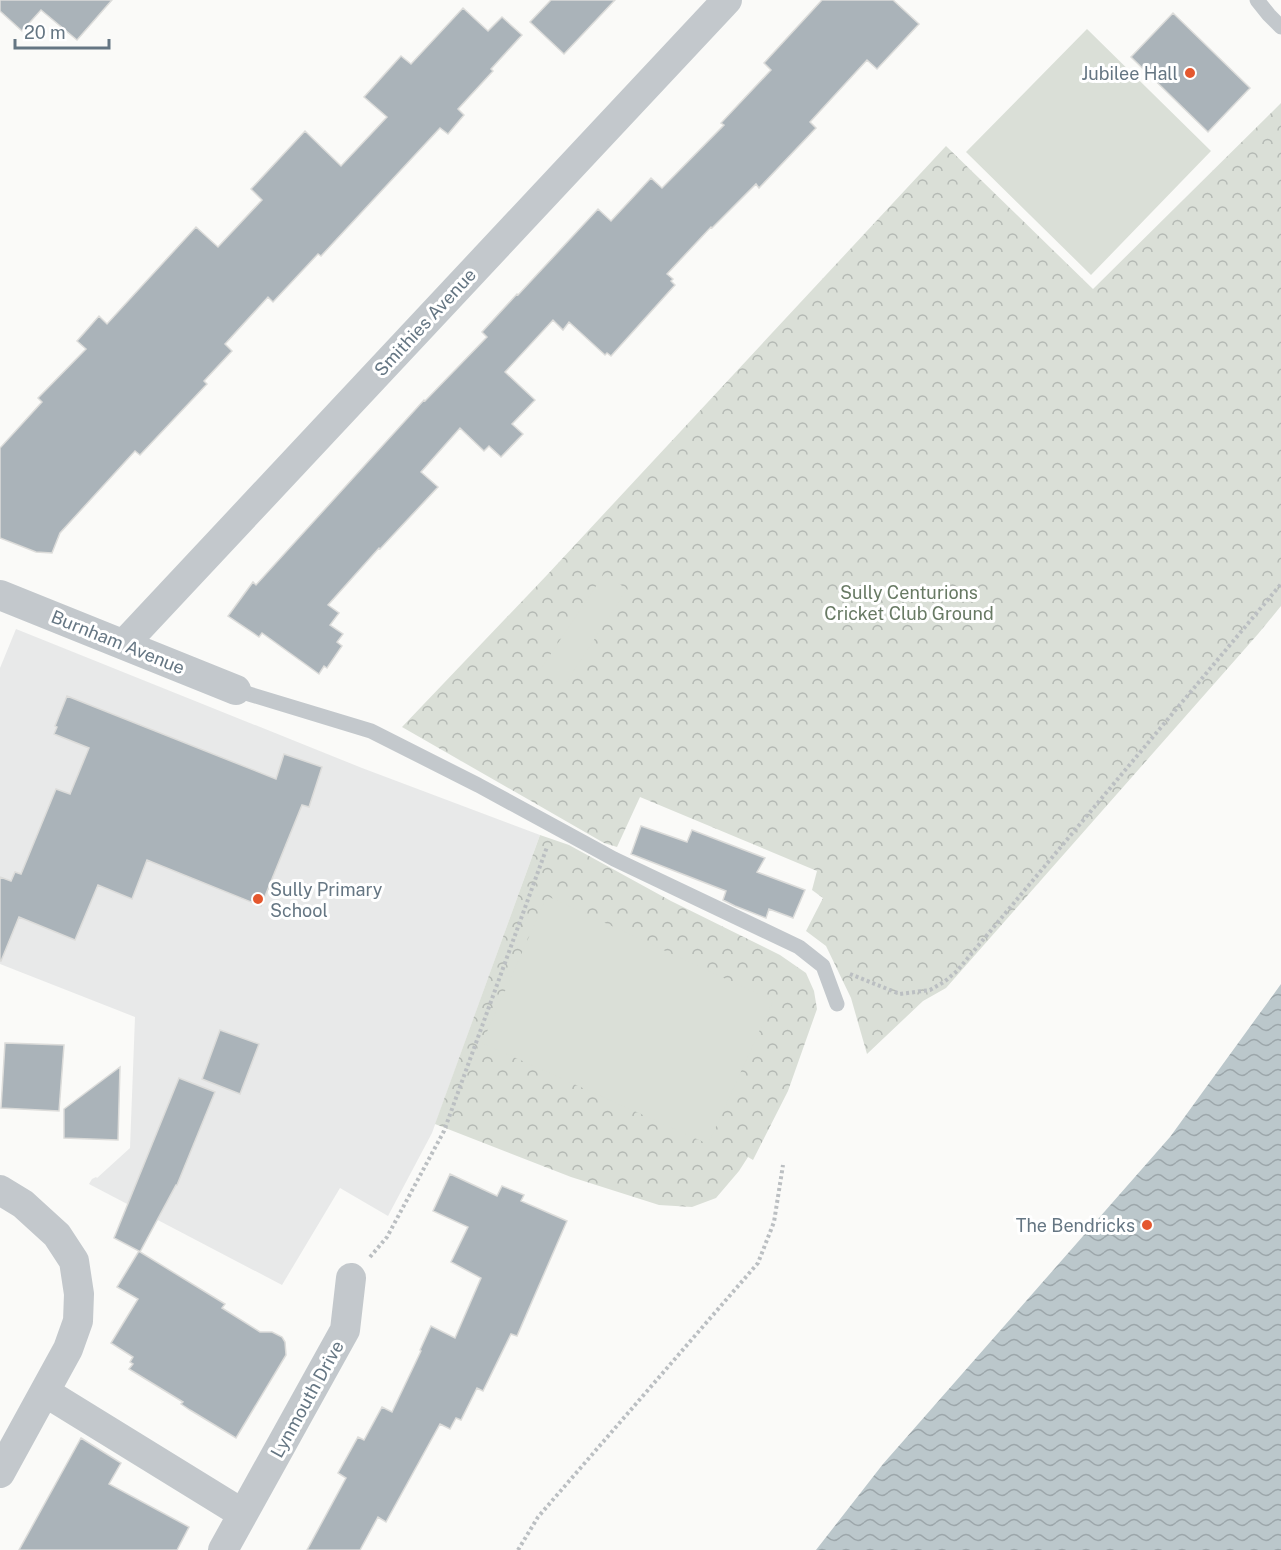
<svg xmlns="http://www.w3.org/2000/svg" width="1281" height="1550" viewBox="0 0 1281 1550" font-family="'Public Sans',sans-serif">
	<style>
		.built { fill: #e8e9e9 }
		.forest { fill: url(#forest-crowns) }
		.pitch { fill: #dadfd7 }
		.water { fill: url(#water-waves) }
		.building { fill: #aab3b9; stroke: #dcdcda; stroke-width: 1.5 }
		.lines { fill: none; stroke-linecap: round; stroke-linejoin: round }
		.path { stroke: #bbbfc2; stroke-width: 4; stroke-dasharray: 3 3; stroke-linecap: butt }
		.service { stroke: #c3c8cc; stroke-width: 15 }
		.minor { stroke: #c3c8cc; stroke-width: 30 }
		.poi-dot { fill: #e4572e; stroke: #fff; stroke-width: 2 }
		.labels { text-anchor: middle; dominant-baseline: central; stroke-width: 6; stroke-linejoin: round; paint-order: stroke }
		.poi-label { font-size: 18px; fill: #657683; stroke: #fff; text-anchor: end }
		.street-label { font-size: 18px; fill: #657683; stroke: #fff }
		.park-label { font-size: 18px; fill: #687a64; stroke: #fff }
	</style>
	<defs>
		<pattern id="forest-crowns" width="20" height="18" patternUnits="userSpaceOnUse" patternTransform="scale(1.5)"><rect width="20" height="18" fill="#dadfd7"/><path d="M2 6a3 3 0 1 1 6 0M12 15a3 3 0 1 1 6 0" fill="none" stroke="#b4b9b4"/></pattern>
		<pattern id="water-waves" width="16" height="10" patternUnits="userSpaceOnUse" patternTransform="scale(1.5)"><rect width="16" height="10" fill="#bbc7cb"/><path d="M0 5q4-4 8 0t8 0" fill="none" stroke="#9ca6aa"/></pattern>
	</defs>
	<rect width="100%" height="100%" fill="#fafaf8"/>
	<path class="built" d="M 16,629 L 362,768 L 540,835 L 432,1133 L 388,1216 L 340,1188 L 282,1285 L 89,1184 L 92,1179 L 96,1177 L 97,1178 L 130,1148 L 135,1017 L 0,964 L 0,668 Z"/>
	<path class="forest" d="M 1281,103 L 1281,606 L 1258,634 L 946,988 L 923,1001 L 867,1054 L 851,998 L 826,946 L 806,931 L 823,898 L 812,890 L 817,871 L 640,797 L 617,847 L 604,843 L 402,727 L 547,575 L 946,146 L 1093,289 Z
		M 540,835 L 569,845 L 671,901 L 780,955 L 806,973 L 814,991 L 817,1009 L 788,1091 L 753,1160 L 748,1157 L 739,1171 L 716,1198 L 692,1207 L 659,1205 L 571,1177 L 435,1124 Z"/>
	<path class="pitch" d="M 1087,29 L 1211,151 L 1091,275 L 966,152 Z
		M 604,574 L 627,589 L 566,683 L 542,667 Z
		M 547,896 L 773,1001 L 708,1144 L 482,1043 Z"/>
	<path class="water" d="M 1281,984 L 1281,1550 L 816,1550 L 883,1464 L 1170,1137 Z"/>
	<path class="building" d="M 0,0 L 112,0 L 77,40 L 41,10 L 22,31 L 0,11 Z
		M 551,0 L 615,0 L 564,54 L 530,22 Z
		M 822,0 L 893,0 L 919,24 L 877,69 L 867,60 L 810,122 L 816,128 L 759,188 L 756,184 L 712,228 L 711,227 L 667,274 L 673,279 L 671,281 L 675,285 L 611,356 L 607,353 L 605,355 L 569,322 L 563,330 L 553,320 L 505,372 L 535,400 L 512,424 L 523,434 L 501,457 L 489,446 L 484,451 L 460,428 L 421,472 L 438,487 L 380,549 L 379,548 L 328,605 L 339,613 L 330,625 L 343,634 L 337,642 L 342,646 L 327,668 L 324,666 L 319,674 L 262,633 L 259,637 L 228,616 L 253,582 L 256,585 L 424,400 L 425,401 L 487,337 L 482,332 L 517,294 L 518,295 L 598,209 L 611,221 L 651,178 L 662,188 L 724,125 L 721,123 L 771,70 L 764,63 Z
		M 463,8 L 488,31 L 502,17 L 522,35 L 491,69 L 493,71 L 458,109 L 464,115 L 448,134 L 440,128 L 321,256 L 318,254 L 273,302 L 268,297 L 225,344 L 232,351 L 204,381 L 207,384 L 140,455 L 135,451 L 60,533 L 52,553 L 36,552 L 0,538 L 0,448 L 42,402 L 38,398 L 86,349 L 77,341 L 99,316 L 107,324 L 196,227 L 218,247 L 262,200 L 251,189 L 305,131 L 341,166 L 387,117 L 364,97 L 401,56 L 411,64 Z
		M 1173,13 L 1250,88 L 1208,132 L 1131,57 Z
		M 67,696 L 276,779 L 284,754 L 322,767 L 309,807 L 302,805 L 261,906 L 147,860 L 132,899 L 98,885 L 75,940 L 19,917 L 1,961 L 0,961 L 0,877 L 11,881 L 15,872 L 21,874 L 56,789 L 70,794 L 89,748 L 54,734 L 57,727 L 55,726 Z
		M 641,826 L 687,842 L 692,830 L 765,858 L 757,872 L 805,890 L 793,918 L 769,909 L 766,918 L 735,906 L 723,900 L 726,891 L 631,854 Z
		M 220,1030 L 259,1044 L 240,1094 L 202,1079 Z
		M 5,1043 L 64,1045 L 59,1111 L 1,1108 Z
		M 120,1067 L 118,1140 L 64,1138 L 64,1109 Z
		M 179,1078 L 215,1092 L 177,1185 L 176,1185 L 140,1252 L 225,1304 L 222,1308 L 260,1332 L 272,1332 L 282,1337 L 285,1342 L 286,1355 L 236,1438 L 190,1410 L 181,1404 L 183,1402 L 129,1369 L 133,1364 L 130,1362 L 133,1357 L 111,1343 L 138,1299 L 117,1287 L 139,1251 L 114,1238 Z
		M 450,1174 L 497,1196 L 502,1186 L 524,1195 L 521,1201 L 567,1221 L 517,1336 L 511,1334 L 483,1391 L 477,1388 L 461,1420 L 456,1418 L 450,1429 L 440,1424 L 386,1522 L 378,1517 L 360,1550 L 307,1550 L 346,1478 L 338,1473 L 358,1437 L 364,1440 L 382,1407 L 392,1412 L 421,1351 L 420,1350 L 431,1326 L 455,1338 L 481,1278 L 451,1262 L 468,1227 L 433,1211 Z
		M 81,1438 L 121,1463 L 109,1484 L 189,1527 L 177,1550 L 19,1550 Z"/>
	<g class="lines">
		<path class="path" d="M 850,974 L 900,994 L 930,990 L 944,982 L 957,971 L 1281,584
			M 370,1257 L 387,1237 L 444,1131 L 547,847
			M 518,1550 L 538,1517 L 758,1263 L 774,1222 L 783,1165"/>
		<path class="service" d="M 1257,0 L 1269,15 L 1281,27
			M 236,690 L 371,731 L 478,785 L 614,859 L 799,947 L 823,966 L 837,1004"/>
		<path class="minor" d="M 0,595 L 236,690
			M 124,644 L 727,0
			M 0,1190 L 23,1204 L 57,1235 L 74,1261 L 79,1294 L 78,1321 L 68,1349 L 0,1473
			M 45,1392 L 243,1514
			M 223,1550 L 345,1330 L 351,1278"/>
	</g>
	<g class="poi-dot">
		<circle cx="1190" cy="73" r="6"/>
		<circle cx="258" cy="899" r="6"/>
		<circle cx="1147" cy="1225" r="6"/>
	</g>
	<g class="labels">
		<g class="poi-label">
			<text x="1178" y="73">Jubilee Hall</text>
			<text x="270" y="889" text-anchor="start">Sully Primary<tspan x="270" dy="21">School</tspan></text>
			<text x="1135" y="1225">The Bendricks</text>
		</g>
		<g class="street-label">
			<text transform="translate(425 322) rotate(-47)">Smithies Avenue</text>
			<text transform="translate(118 642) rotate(22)">Burnham Avenue</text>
			<text transform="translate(307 1399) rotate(-61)">Lynmouth Drive</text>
		</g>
		<g class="park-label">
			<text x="909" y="592">Sully Centurions<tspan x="909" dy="21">Cricket Club Ground</tspan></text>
		</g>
	</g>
	<path d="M15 39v9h94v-9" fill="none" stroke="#657683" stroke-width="3"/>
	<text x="24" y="39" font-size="18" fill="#657683" stroke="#ffffff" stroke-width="4.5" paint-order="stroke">20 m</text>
</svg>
